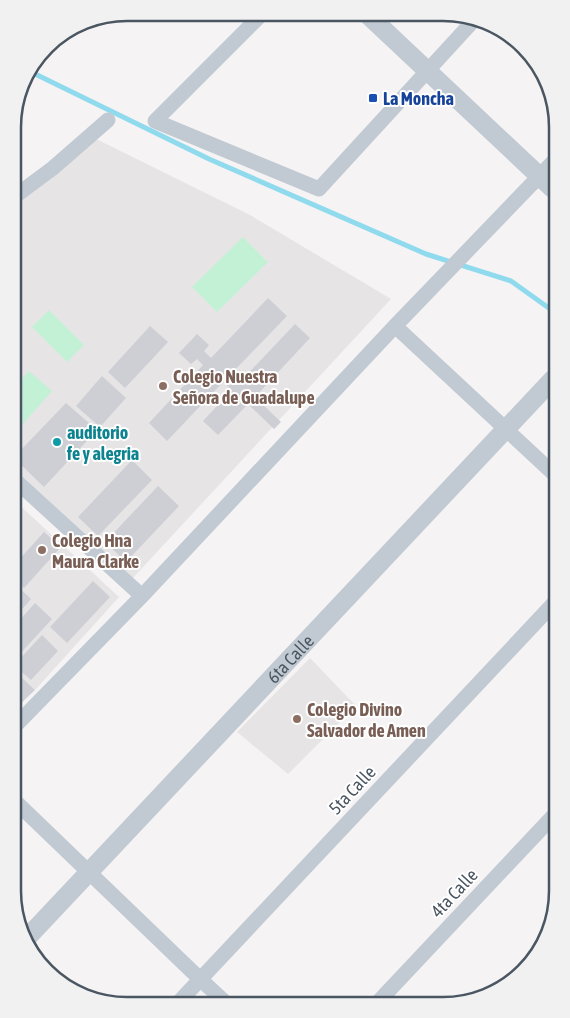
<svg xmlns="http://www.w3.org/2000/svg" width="570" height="1018" viewBox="0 0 570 1018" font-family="'Asap Condensed',sans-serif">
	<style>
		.education { fill: #e6e4e5 }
		.green { fill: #c3f1d5 }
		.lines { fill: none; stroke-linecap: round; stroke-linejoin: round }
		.stream { stroke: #90daee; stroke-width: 5 }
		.building { fill: #cdcfd5 }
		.minor { stroke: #c1cad2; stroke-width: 15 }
		.tertiary { stroke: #c1cad2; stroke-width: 19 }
		.transit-dot { fill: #1a4fb4; stroke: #fff; stroke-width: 2 }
		.education-dot { fill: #8d6e63; stroke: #fff; stroke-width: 2 }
		.culture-dot { fill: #0f9aa8; stroke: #fff; stroke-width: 2 }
		.labels { text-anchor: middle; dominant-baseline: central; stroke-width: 4; stroke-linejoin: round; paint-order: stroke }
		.transit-label { font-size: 18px; font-weight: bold; fill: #164399; stroke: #fff; text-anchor: start }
		.education-label { font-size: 18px; font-weight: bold; fill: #785e54; stroke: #fff; text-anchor: start }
		.culture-label { font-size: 18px; font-weight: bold; fill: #0d838f; stroke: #fff; text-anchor: start }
		.street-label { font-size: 18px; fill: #4a5661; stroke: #fff }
		.rim { fill: none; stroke: #4a5661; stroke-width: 2.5 }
	</style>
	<rect width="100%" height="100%" fill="#f5f3f3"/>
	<path class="education" d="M 84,133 L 250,215 L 391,299 L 132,579 L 16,473 L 14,191 Z
		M 16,502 L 119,597 L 35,690 L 17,673 Z
		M 310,658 L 356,706 L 288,774 L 237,732 Z"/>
	<path class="green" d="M 243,237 L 268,262 L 217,312 L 192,287 Z
		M 49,310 L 84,345 L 67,362 L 32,327 Z
		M 29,371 L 52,391 L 15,433 L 15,386 Z"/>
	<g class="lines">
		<path class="stream" d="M 29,71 L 209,159 L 426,254 L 511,281 L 553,311"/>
	</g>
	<path class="building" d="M 268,298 L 287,316 L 230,375 L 239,383 L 295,324 L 310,338 L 255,397 L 281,422 L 274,429 L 248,404 L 218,435 L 203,421 L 232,390 L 223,382 L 167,441 L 149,423 L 203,365 L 197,359 L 191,364 L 179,353 L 197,334 L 209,345 L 204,351 L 211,358 Z
		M 150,326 L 168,342 L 125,388 L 108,372 Z
		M 102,376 L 126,398 L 100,427 L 76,406 Z
		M 66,403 L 97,430 L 44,487 L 16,460 L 16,455 Z
		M 132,460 L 152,480 L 98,536 L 78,517 Z
		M 158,486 L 179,506 L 126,562 L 105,542 Z
		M 44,532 L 61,547 L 24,588 L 16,581 L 16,563 Z
		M 93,581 L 110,597 L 67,643 L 50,627 Z
		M 16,585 L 31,599 L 17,615 L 16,587 Z
		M 35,603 L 52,619 L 17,657 L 17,623 Z
		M 42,635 L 58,651 L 31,680 L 17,668 L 17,662 Z
		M 17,673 L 35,690 L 17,707 Z"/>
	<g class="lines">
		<path class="minor" d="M 263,13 L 155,121 L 319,189 L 475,19
			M 14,197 L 53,168 L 108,120
			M 395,326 L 554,474
			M 16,481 L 142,596
			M 17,724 L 142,596 L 395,326 L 552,163
			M 18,804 L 200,979 L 226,1003
			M 379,1001 L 557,812
			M 177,1004 L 555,602"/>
		<g class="tertiary">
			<path d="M 367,14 L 552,188"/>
			<path id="s1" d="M 26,939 L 553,379"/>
		</g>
	</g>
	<rect class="transit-dot" x="368" y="93" width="10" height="10" rx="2.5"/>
	<g class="education-dot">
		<circle cx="163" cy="386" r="5"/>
		<circle cx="42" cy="550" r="5"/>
		<circle cx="297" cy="719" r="5"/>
	</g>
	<circle class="culture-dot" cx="57" cy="442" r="5"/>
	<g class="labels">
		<g class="transit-label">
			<text x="383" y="98">La Moncha</text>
		</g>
		<g class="education-label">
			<text x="173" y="376">Colegio Nuestra<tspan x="173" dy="21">Señora de Guadalupe</tspan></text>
			<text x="52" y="540">Colegio Hna<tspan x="52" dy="21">Maura Clarke</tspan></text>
			<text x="307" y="709">Colegio Divino<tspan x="307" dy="21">Salvador de Amen</tspan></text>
		</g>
		<g class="culture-label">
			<text x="67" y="432">auditorio<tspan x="67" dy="21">fe y alegria</tspan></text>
		</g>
		<g class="street-label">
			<text stroke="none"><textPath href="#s1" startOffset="385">6ta Calle</textPath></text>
			<text transform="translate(352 790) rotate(-47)">5ta Calle</text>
			<text transform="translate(454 893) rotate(-47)">4ta Calle</text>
		</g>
	</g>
	<path d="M0 0H570V1018H0ZM127 21H443A106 106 0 0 1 549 127V891A106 106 0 0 1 443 997H127A106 106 0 0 1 21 891V127A106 106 0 0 1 127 21Z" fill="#f1f1f2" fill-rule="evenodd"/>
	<path class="rim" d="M127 21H443A106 106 0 0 1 549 127V891A106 106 0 0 1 443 997H127A106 106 0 0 1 21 891V127A106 106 0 0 1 127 21Z"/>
</svg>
